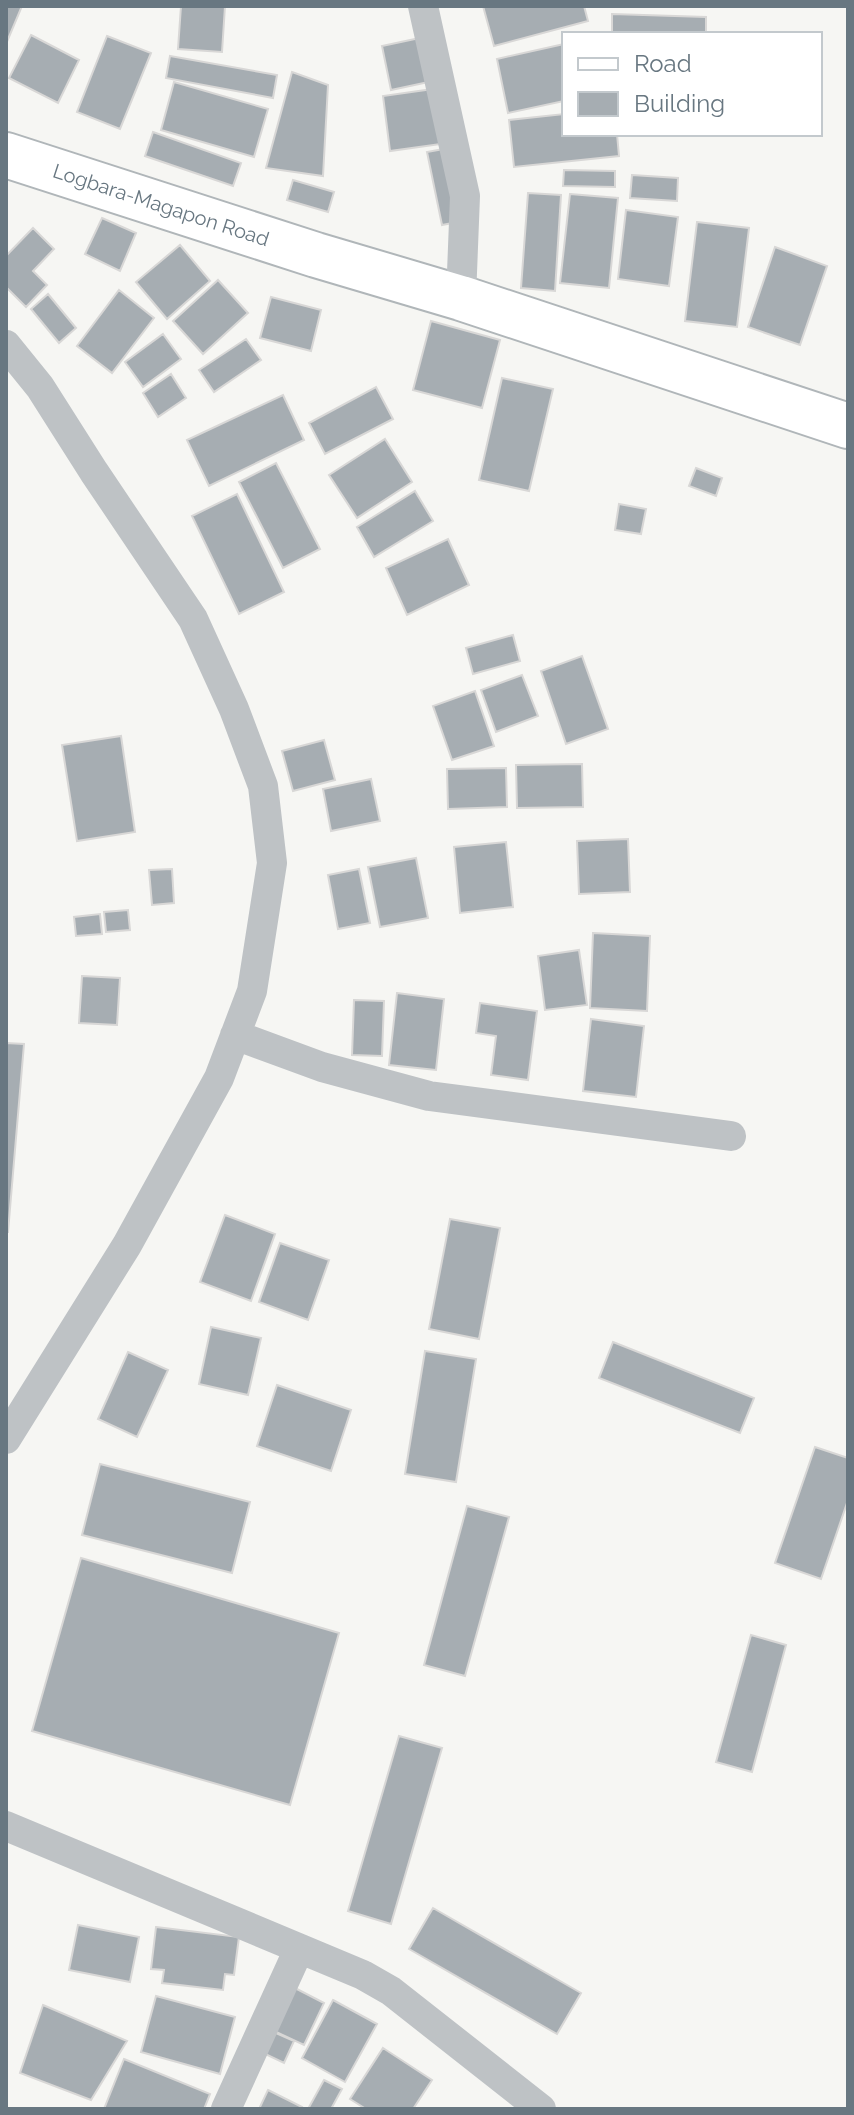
<svg xmlns="http://www.w3.org/2000/svg" width="854" height="2115" viewBox="0 0 854 2115" font-family="Raleway,sans-serif">
<style>
.building{fill:#a6adb2;stroke:#d8d7d6;stroke-width:2}
.lines{fill:none;stroke-linecap:round;stroke-linejoin:round}
.secondary-casing{stroke:#b0b6b9;stroke-width:48}
.street{stroke:#bec2c5;stroke-width:30}
.secondary{stroke:#fff;stroke-width:44}
.labels{text-anchor:middle;stroke-width:8;stroke-linejoin:round;paint-order:stroke}
.street-label{font-size:20px;fill:#687781;stroke:#fff}
</style>
<rect width="100%" height="100%" fill="#f6f6f3"/>
<path class="building" d="M6 6H22L6 44Z
M181 6H225L222 52 178 49Z
M483 6H584L588 21 494 46Z
M612 14 706 17V34H612Z
M31 35 79 60 58 103 9 78Z
M107 36 151 53 120 129 77 112Z
M429 36 438 80 391 90 382 46Z
M564 44V101L508 113 497 59Z
M170 56 277 75 273 98 166 78Z
M292 72 328 85 323 176 266 168Z
M174 82 268 109 254 157 161 130Z
M440 88 448 143 390 151 383 96Z
M564 114V134H617L619 156 514 167 509 120Z
M153 132 241 163 233 186 145 156Z
M449 148 463 221 442 225 427 152Z
M564 170 615 171V187L563 186Z
M632 175 678 178 677 201 630 198Z
M293 180 334 192 328 212 287 200Z
M528 193 561 195 555 291 521 288Z
M570 194 618 198 609 288 560 283Z
M626 210 678 217 669 286 618 279Z
M102 218 136 233 120 271 85 254Z
M697 222 749 228 737 327 685 321Z
M33 228 54 249 33 271 47 285 26 307 6 287V256Z
M180 245 210 281 167 319 136 282Z
M775 247 827 266 800 345 748 327Z
M218 280 248 313 203 354 173 321Z
M119 290 154 318 112 373 77 346Z
M48 294 76 328 59 343 31 309Z
M271 297 321 310 311 351 260 338Z
M431 321 500 340 482 408 413 390Z
M163 334 181 359 143 387 125 362Z
M246 339 261 360 214 392 199 370Z
M171 374 186 398 158 417 143 393Z
M502 378 553 389 529 491 479 480Z
M376 387 393 419 325 454 309 423Z
M283 395 304 440 209 486 187 440Z
M385 439 412 482 357 518 329 475Z
M276 463 320 549 283 568 239 482Z
M696 468 722 478 716 496 689 486Z
M415 491 433 521 374 557 357 527Z
M237 494 284 592 239 614 192 516Z
M619 504 646 509 641 534 615 530Z
M448 539 469 585 407 615 386 568Z
M513 635 520 661 473 674 466 648Z
M582 656 608 729 566 744 541 671Z
M522 675 538 716 496 732 481 690Z
M475 691 494 746 452 760 433 706Z
M121 736 135 832 77 841 62 745Z
M324 740 335 780 293 791 282 751Z
M582 764 583 807 517 808 516 765Z
M506 768 507 807 448 809 447 769Z
M371 779 380 821 331 831 323 789Z
M628 839 630 892 579 894 577 841Z
M506 842 513 907 460 913 454 847Z
M416 858 428 918 380 927 368 867Z
M172 869 174 903 152 905 149 870Z
M359 869 370 923 338 929 328 875Z
M128 910 130 930 106 932 104 912Z
M100 914 102 934 76 936 74 917Z
M593 933 650 936 647 1011 590 1008Z
M579 950 587 1005 545 1010 538 956Z
M82 976 120 978 117 1025 79 1023Z
M397 993 444 999 436 1070 389 1065Z
M354 1000 384 1001 382 1056 352 1055Z
M480 1003 537 1011 528 1080 491 1075 496 1036 476 1033Z
M591 1019 644 1026 636 1097 583 1091Z
M6 1043 24 1044 8 1232H6Z
M225 1215 275 1234 251 1301 200 1282Z
M450 1219 500 1228 479 1339 429 1329Z
M280 1243 329 1260 308 1320 259 1302Z
M211 1327 261 1338 248 1395 199 1384Z
M613 1342 754 1398 740 1433 599 1378Z
M425 1351 476 1359 456 1482 405 1474Z
M128 1352 168 1370 137 1437 98 1419Z
M277 1385 351 1410 331 1471 257 1446Z
M815 1447 848 1458V1500L821 1579 775 1563Z
M100 1464 250 1502 232 1573 82 1535Z
M467 1506 509 1517 465 1676 424 1665Z
M81 1558 339 1633 290 1805 32 1731Z
M751 1635 786 1645 752 1772 716 1762Z
M399 1736 442 1748 391 1924 348 1911Z
M433 1908 581 1993 557 2034 409 1949Z
M78 1925 139 1937 130 1982 69 1970Z
M156 1927 239 1937 234 1975 225 1974 223 1990 162 1983 164 1970 151 1969Z
M293 1987 324 2003 304 2045 272 2030Z
M156 1996 235 2017 220 2074 141 2052Z
M333 2000 377 2024 345 2082 302 2058Z
M43 2005 127 2041 91 2100 20 2073Z
M269 2030 294 2041 284 2063 259 2051Z
M383 2048 432 2080 413 2109H366L350 2099Z
M124 2059 210 2094 204 2109H104Z
M324 2080 342 2089 331 2109H308Z
M268 2090 302 2107 301 2109H259Z"/>
<g class="lines">
<g class="secondary-casing">
<path id="secondary" d="M6 155 316 255 461 298 848 426"/>
</g>
<path class="street" d="M423 6 465 196 461 298
M6 345 40 387 94 472 193 619 234 709 263 786 272 863 252 991 219 1078 127 1245 6 1439
M235 1035 322 1067 429 1096 731 1136
M6 1826 363 1975 391 1991 541 2109
M226 2109 299 1949"/>
<use href="#secondary" class="secondary"/>
</g>
<g class="labels">
<g class="street-label">
<text transform="translate(161 205) rotate(18)" y="7">Logbara-Magapon Road</text>
</g>
</g>
<rect width="854" height="2115" fill="none" stroke="#687781" stroke-width="16"/>
<rect x="562" y="32" width="260" height="104" fill="#ffffff" stroke="#c3c9cd" stroke-width="2"/>
<rect x="578" y="58" width="40" height="12" fill="#ffffff" stroke="#c3c9cd" stroke-width="2"/>
<text x="634" y="72" font-size="24" fill="#687781">Road</text>
<rect x="578" y="92" width="40" height="24" fill="#a6adb2" stroke="#c3c9cd" stroke-width="2"/>
<text x="634" y="112" font-size="24" fill="#687781">Building</text>
</svg>
